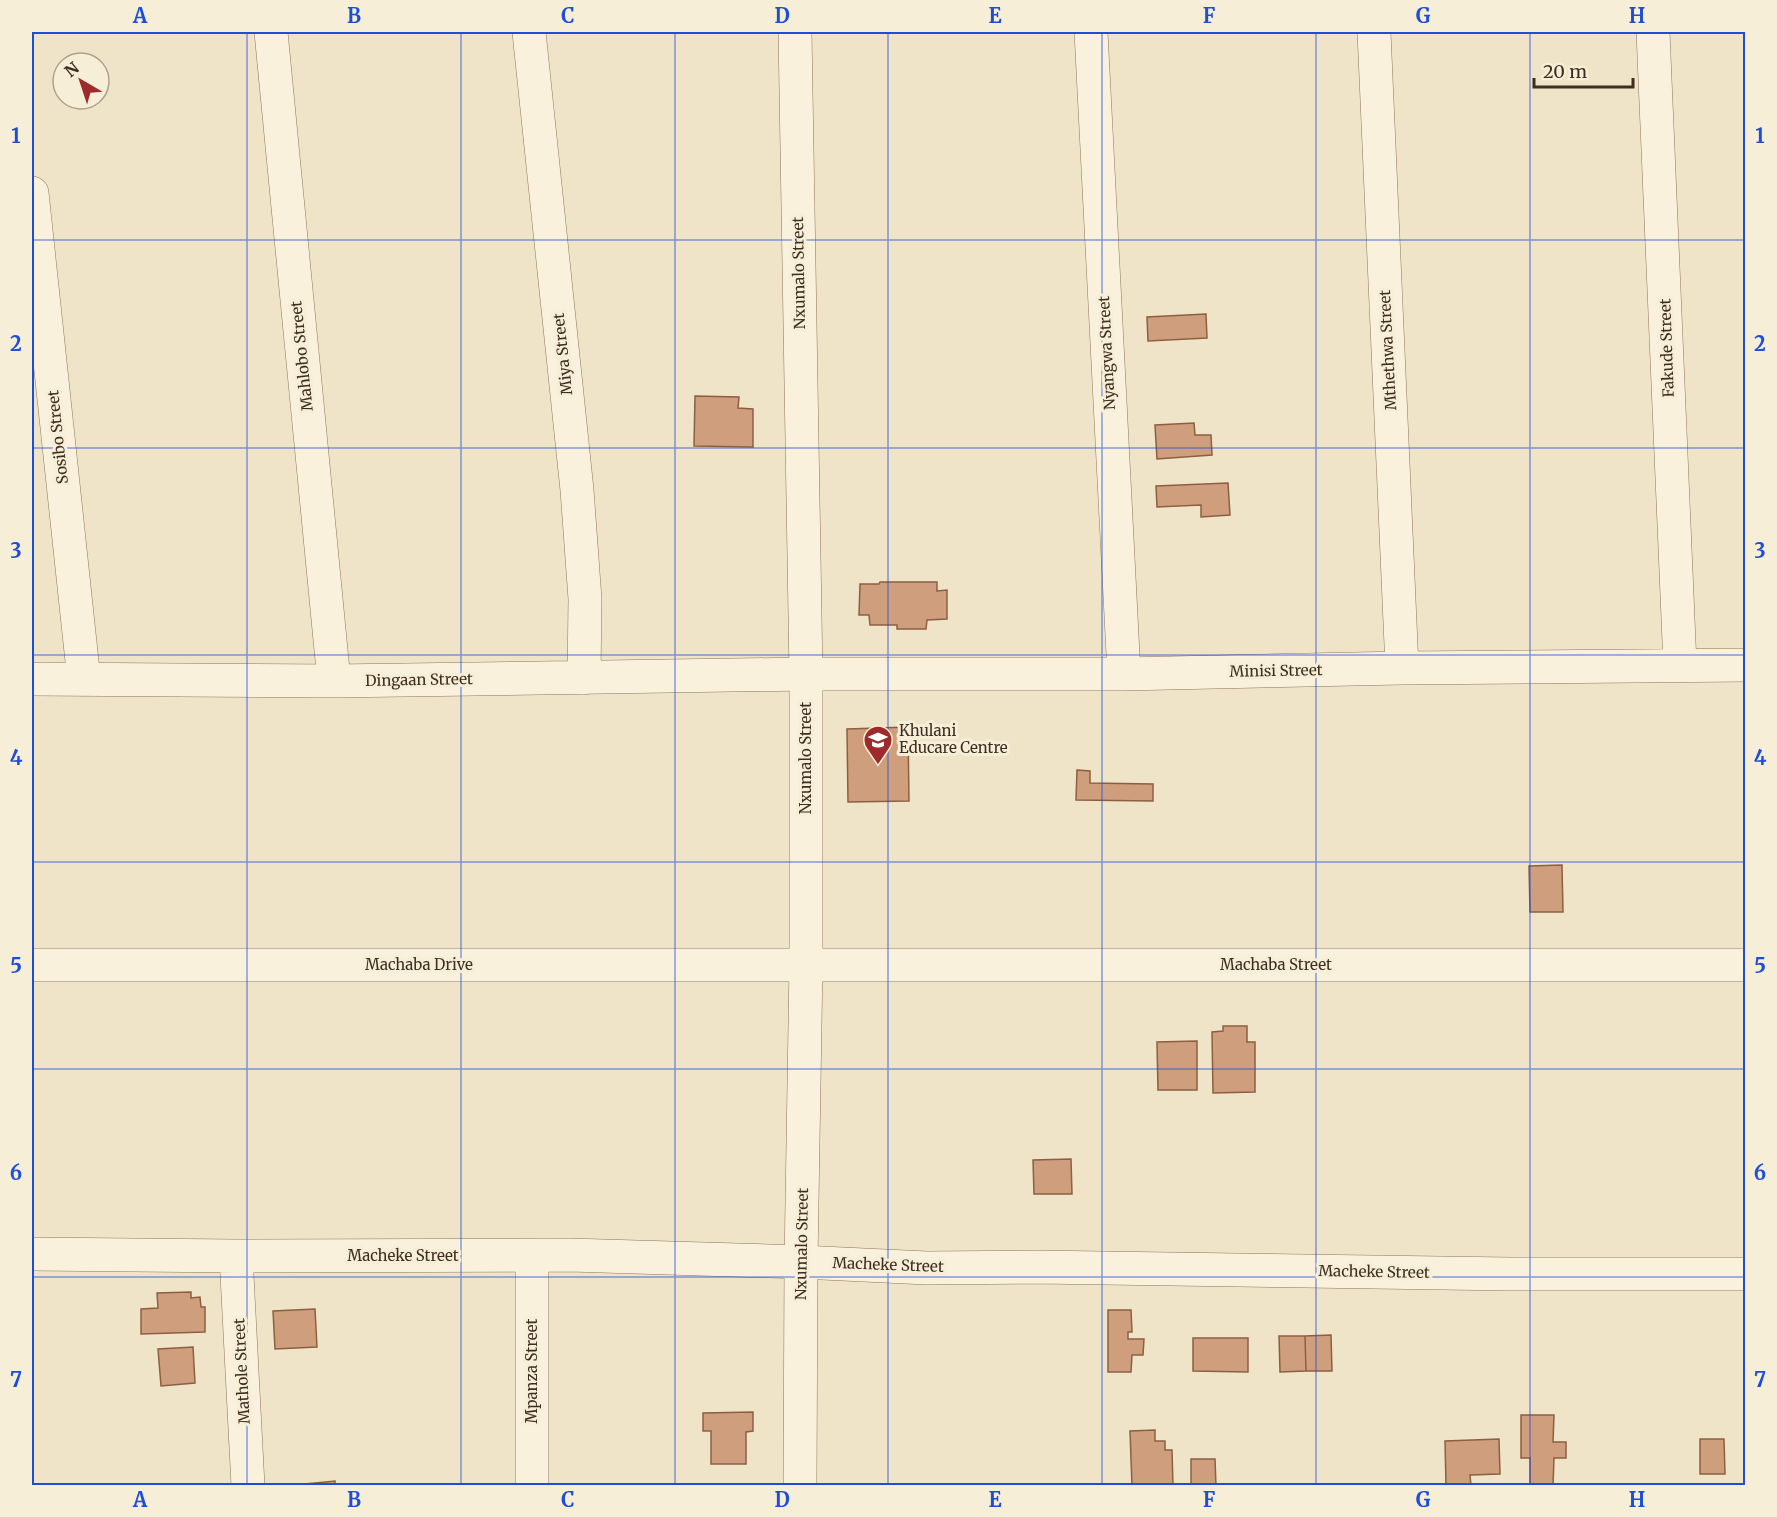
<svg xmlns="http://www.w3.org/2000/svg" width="1777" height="1517" viewBox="0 0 1777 1517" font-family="Merriweather,serif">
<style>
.building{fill:#cf9f7d;stroke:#8d5f41;stroke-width:1.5}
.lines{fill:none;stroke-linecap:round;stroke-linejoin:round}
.minor-casing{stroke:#8d765c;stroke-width:34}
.tertiary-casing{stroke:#8d765c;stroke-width:34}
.minor{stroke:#faf1dc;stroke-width:33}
.tertiary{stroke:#faf1dc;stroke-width:33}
.grid{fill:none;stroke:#1d4ed8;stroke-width:1.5;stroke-opacity:0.55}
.labels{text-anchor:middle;stroke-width:6;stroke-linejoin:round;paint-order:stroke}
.street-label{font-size:15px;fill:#3d2e20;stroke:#f7eed8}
.poi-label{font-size:15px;fill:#3d2e20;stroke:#f7eed8;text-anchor:start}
.neatline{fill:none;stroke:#1d4ed8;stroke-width:2}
.grid-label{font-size:20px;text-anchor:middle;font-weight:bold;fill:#1d4ed8}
</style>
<rect width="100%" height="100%" fill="#f0e4c8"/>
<path class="building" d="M1206 314 1207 338 1148 341 1147 317Z
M695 396 739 397 738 408 753 409V447L694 446Z
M1194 423 1195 435H1211L1212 455 1157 459 1155 425Z
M1228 483 1230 515 1201 517V505L1157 507 1156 486Z
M880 582H937V591L947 590V619L927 620 926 629H897V625H870L869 615H859L860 584H879Z
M908 727 909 801 848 802 847 729Z
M1077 770 1090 771V783L1153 784V801L1076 800Z
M1562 865 1563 912H1530L1529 866Z
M1223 1026H1247V1042H1255V1092L1213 1093 1212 1032 1223 1031Z
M1197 1041V1090H1158L1157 1042Z
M1071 1159 1072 1194H1034L1033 1160Z
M191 1292V1298L200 1297 201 1307H205V1332L141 1334V1309L158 1308 157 1293Z
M315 1309 317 1347 275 1349 273 1311Z
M1108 1310H1131L1132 1332H1128V1339H1144L1143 1355H1132L1131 1372H1108Z
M1331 1335 1332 1371H1306L1305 1336Z
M1279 1336H1305L1306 1371 1280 1372Z
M1193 1338H1248V1372L1193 1371Z
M193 1347 195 1383 161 1386 158 1349Z
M753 1412V1431L746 1432V1464H711V1431H703V1413Z
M1521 1415H1554L1553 1442H1566V1458H1554L1553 1486H1530V1458H1521Z
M1155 1430V1441H1165V1450H1172L1173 1486H1132L1130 1431Z
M1499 1439 1500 1474 1470 1475 1471 1486H1446L1445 1441Z
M1700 1439H1724L1725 1474H1700Z
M1191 1459H1215L1216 1486H1191Z
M335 1481V1486H283Z"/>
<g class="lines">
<g class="minor-casing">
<path id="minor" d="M271 32 334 681
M529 32 577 490 585 599 584 678
M1091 32 1124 674
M1374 32 1402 668
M1653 32 1680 665
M32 193 84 680
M32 679 334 681 806 674H1124L1402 668 1746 665
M32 965H806
M32 1254 236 1256 570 1255 801 1262 927 1268 1037 1267 1510 1274H1746
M236 1256 248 1486
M532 1256V1486"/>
</g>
<g class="tertiary-casing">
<path id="tertiary" d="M795 32 806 674V965L801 1262 800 1486
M806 965H1746"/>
</g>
<use href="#minor" class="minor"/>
<use href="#tertiary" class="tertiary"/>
</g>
<path class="grid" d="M247 32V1486M461 32V1486M675 32V1486M888 32V1486M1102 32V1486M1316 32V1486M1530 32V1486M32 240H1746M32 448H1746M32 655H1746M32 862H1746M32 1069H1746M32 1277H1746"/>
<defs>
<g id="school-pin" transform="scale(1.5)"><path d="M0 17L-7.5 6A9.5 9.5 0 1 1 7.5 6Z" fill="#9e2a2b" stroke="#f7eed8"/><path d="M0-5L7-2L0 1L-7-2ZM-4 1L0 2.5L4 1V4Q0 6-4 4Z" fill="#fff"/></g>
</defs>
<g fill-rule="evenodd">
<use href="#school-pin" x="878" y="740"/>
</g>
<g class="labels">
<g class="street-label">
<text transform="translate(799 273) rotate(-91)" y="5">Nxumalo Street</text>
<text transform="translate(1667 348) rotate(-92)" y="5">Fakude Street</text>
<text transform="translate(1388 350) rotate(-93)" y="5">Mthethwa Street</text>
<text transform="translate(1107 353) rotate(-93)" y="5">Nyangwa Street</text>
<text transform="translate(563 354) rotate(-96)" y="5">Miya Street</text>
<text transform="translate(302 356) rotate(-96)" y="5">Mahlobo Street</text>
<text transform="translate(58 437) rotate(-96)" y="5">Sosibo Street</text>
<text transform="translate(1276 671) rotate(-1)" y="5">Minisi Street</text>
<text transform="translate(419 680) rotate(-1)" y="5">Dingaan Street</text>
<text transform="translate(806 758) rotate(-90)" y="5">Nxumalo Street</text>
<text x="419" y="970">Machaba Drive</text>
<text x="1276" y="970">Machaba Street</text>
<text transform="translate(802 1244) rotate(-89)" y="5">Nxumalo Street</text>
<text x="403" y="1261">Macheke Street</text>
<text transform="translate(888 1265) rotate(2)" y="5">Macheke Street</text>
<text transform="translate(1374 1272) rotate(1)" y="5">Macheke Street</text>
<text transform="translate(242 1371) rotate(-93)" y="5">Mathole Street</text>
<text transform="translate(532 1371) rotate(-90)" y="5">Mpanza Street</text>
</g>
<g class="poi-label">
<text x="899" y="736">Khulani<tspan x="899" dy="17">Educare Centre</tspan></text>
</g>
</g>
<rect width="1777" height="1517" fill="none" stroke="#f7eed8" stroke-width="66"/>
<g transform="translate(81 81) rotate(321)"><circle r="28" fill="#f7eed8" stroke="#ada18e" stroke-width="1.5"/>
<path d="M0-4.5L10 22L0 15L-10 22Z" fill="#9e2a2b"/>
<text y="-9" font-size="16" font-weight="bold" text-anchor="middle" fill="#3d2e20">N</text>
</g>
<path d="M1534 78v9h99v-9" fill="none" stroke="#3d2e20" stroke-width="3"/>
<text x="1543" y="78" font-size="18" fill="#3d2e20" stroke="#f7eed8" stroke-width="4.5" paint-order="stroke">20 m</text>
<rect x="33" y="33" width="1711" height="1451" class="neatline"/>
<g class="grid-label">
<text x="140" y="23">A</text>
<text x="354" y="23">B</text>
<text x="568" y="23">C</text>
<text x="782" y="23">D</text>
<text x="995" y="23">E</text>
<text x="1209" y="23">F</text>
<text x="1423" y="23">G</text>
<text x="1637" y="23">H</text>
<text x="16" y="143">1</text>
<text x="1760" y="143">1</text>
<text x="16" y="351">2</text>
<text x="1760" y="351">2</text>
<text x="16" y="558">3</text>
<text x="1760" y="558">3</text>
<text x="16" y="765">4</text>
<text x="1760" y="765">4</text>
<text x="16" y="973">5</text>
<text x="1760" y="973">5</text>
<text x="16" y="1180">6</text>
<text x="1760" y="1180">6</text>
<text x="16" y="1387">7</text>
<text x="1760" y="1387">7</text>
<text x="140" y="1507">A</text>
<text x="354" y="1507">B</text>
<text x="568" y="1507">C</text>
<text x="782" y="1507">D</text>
<text x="995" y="1507">E</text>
<text x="1209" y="1507">F</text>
<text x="1423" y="1507">G</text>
<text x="1637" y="1507">H</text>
</g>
</svg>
